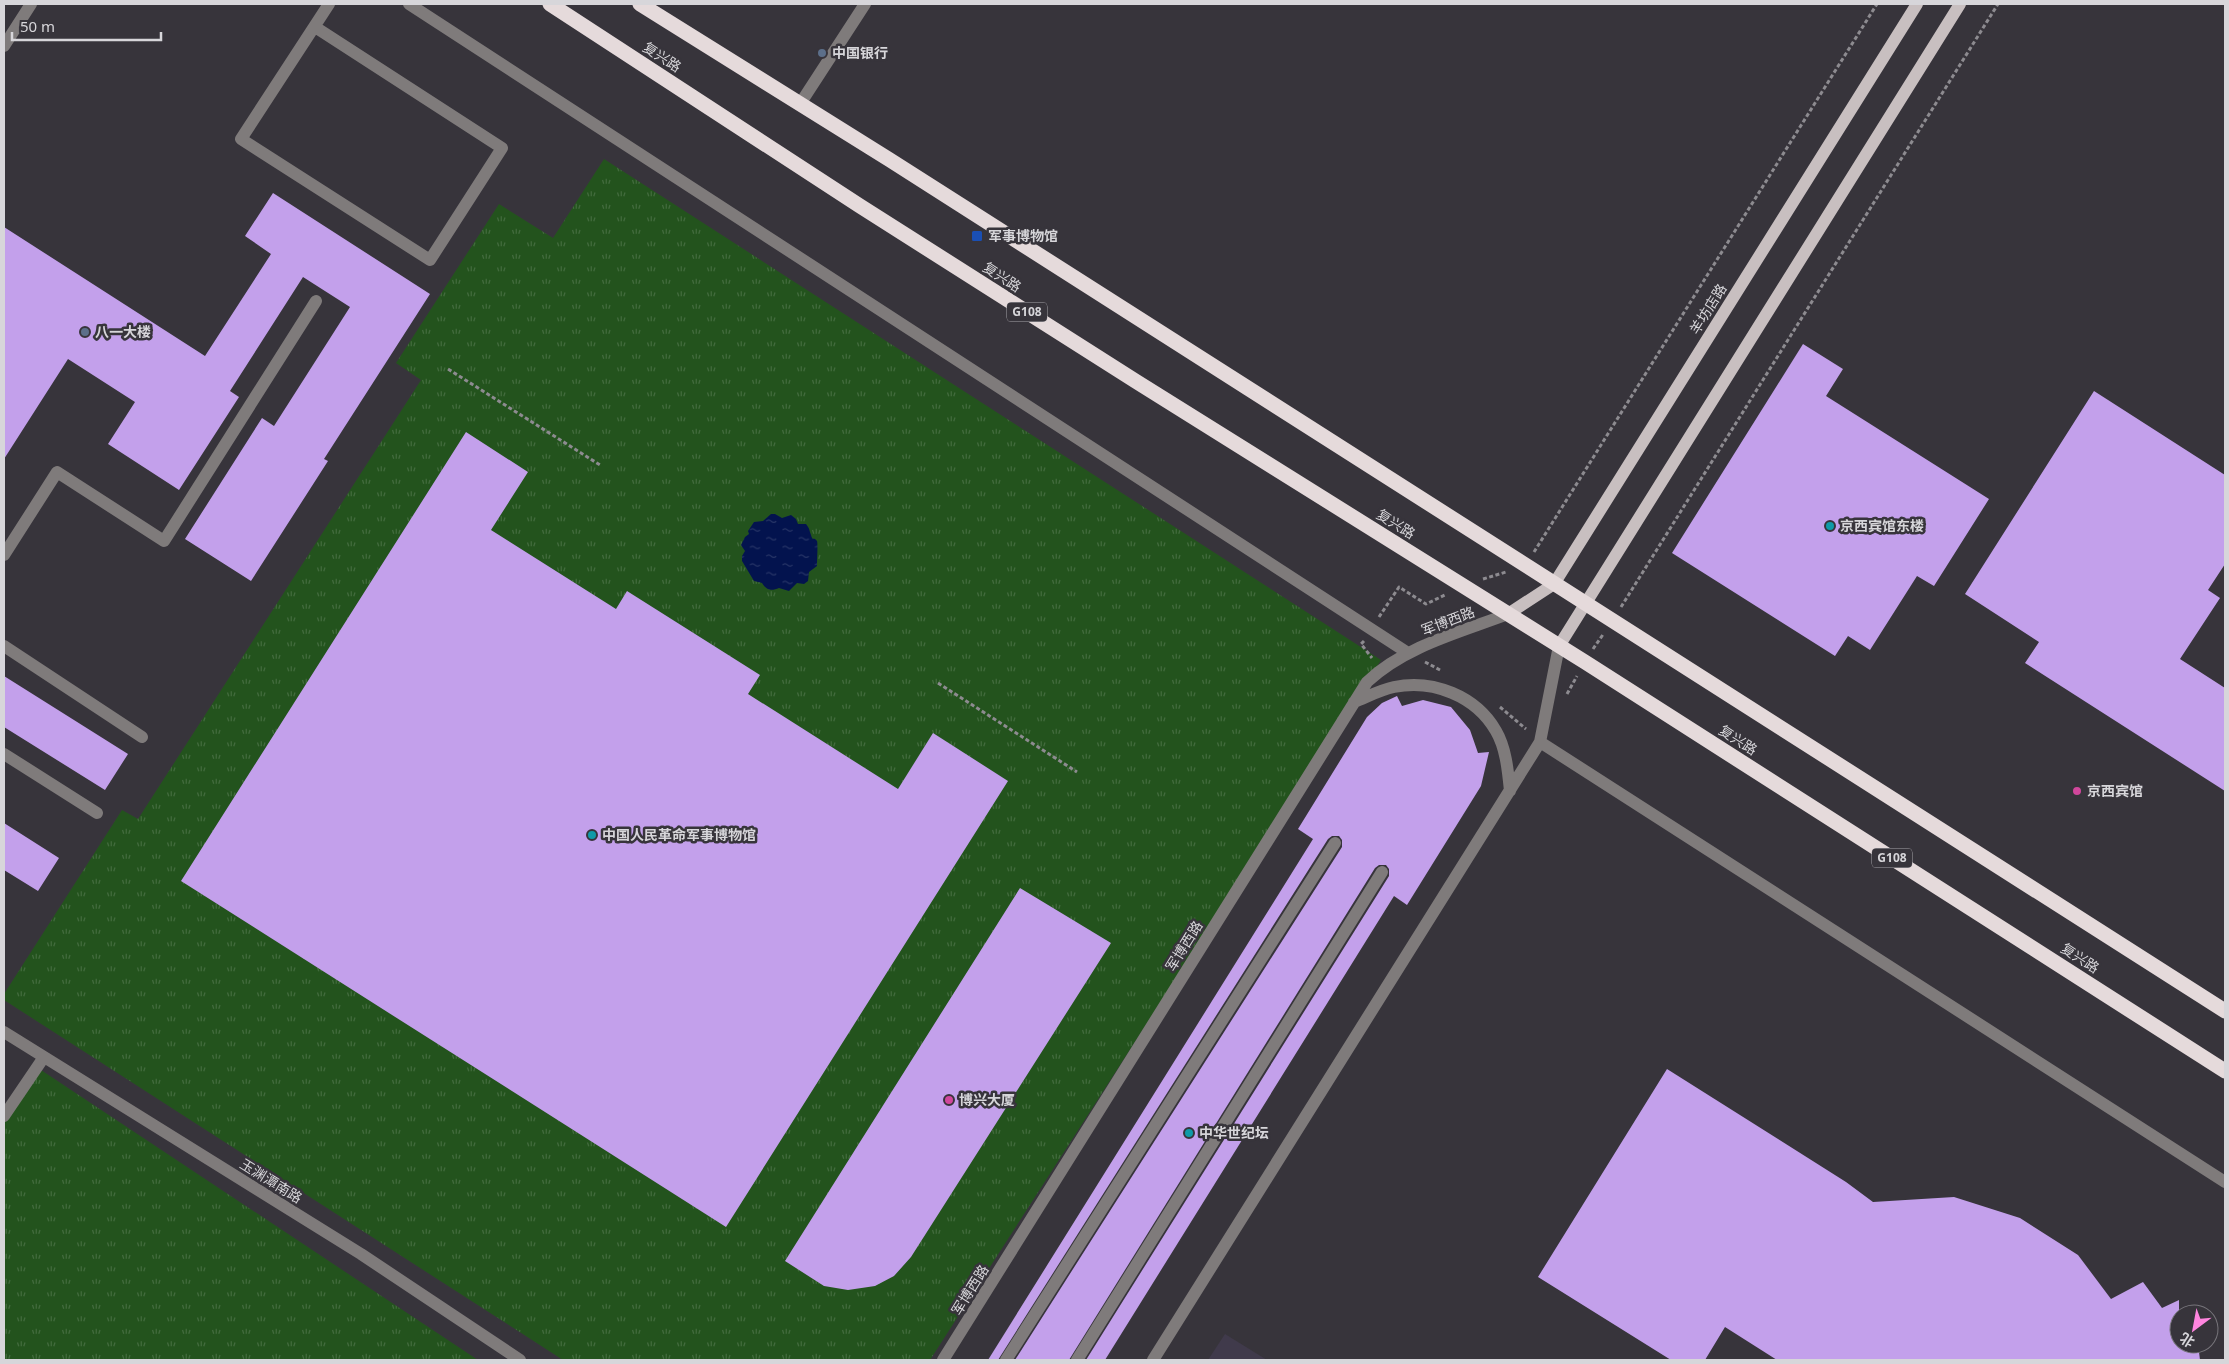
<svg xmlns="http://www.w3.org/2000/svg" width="2229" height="1364" viewBox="0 0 2229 1364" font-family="'Noto Sans','Noto Sans SC',sans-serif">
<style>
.commercial{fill:#403a4b}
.park{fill:url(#park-tufts)}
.water{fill:url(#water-ripples)}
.building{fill:#c3a0eb}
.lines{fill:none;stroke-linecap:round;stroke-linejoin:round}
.path{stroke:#8d8b90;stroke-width:3;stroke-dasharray:4 2.5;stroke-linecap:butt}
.minor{stroke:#7f7b7b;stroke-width:12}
.major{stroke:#c8bfc0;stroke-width:12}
.highway{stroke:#e5dadb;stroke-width:15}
.service-dot{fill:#5c6f8a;stroke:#37343b;stroke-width:2}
.transit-dot{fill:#1a4fb4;stroke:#37343b;stroke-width:2}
.culture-dot{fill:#0f9aa8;stroke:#37343b;stroke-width:2}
.hotel-dot{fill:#d1479c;stroke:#37343b;stroke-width:2}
.labels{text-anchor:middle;stroke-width:5;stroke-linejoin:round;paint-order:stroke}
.shield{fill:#37343b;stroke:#a7a5aa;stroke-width:1}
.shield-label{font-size:12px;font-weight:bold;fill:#d7d6da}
.poi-label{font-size:14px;font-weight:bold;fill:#d7d6da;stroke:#37343b;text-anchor:start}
.street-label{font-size:14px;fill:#d7d6da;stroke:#37343b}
</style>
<defs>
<pattern id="park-tufts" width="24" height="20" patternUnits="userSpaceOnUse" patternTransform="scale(1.25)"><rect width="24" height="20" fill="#23531d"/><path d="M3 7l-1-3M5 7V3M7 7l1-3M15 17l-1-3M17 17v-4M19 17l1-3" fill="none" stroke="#426b3d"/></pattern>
<pattern id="water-ripples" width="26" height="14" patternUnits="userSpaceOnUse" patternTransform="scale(1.25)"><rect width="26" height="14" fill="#03134e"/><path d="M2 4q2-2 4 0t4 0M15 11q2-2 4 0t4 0" fill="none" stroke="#273567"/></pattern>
</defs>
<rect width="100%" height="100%" fill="#37343b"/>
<path class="commercial" d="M1225 1334 1267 1360H1208Z"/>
<path class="park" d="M604 159 1381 660 930 1360H563L4 1000V994L122 810 138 819 421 380 396 363 499 204 553 238Z
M38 1068 478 1360H4V1123Z"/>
<path class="water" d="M771 514H775L782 518 791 515 796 519 798 524H806C810 529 809 530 811 535 813 542 813 536 817 541 818 543 817 562 817 566L809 572 808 581 804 584 797 583 789 591 779 588C772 591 767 591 762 583L754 581 742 561V556L745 551 741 545 745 537 749 534 748 531 754 522 763 521Z"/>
<path class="building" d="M273 193 430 294 324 459 328 461 251 581 185 539 262 418 274 426 350 307 303 277 230 391 239 397 179 490 108 444 135 402 68 359 4 459V227L205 356 271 254 245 236Z
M1803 344 1843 369 1826 396 1989 499 1934 586 1917 576 1870 650 1848 636 1835 656 1672 553Z
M2094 391 2225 475V564L2208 590 2220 598 2180 659 2225 688V791L2025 663 2039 642 1965 594Z
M466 432 528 472 491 530 616 609 627 591 760 675 748 694 898 789 933 733 1008 781 726 1227 181 881Z
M4 676 128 754 105 790 4 727Z
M1397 696 1402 706 1423 700 1451 707 1470 730 1478 753 1489 752 1481 786 1407 905 1394 896 1105 1360H1086L1389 876V869L1386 865H1379L1375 868 1069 1360H1015L1342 847V840L1339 836H1332L1328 839 998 1360H988L1313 839 1298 829 1367 717 1382 703Z
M4 823 59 858 38 891 4 870Z
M1020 888 1111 943 911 1257 894 1276 875 1286 848 1290 824 1286 785 1261Z
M1667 1069 1846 1182 1873 1202 1954 1197 2020 1218 2078 1255 2111 1299 2143 1282 2162 1308 2179 1300V1344H2198L2200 1360H1777L1725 1327 1705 1360H1671L1538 1277Z"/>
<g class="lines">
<path class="path" d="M448 369 600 465
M1534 552 1877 4
M1483 579 1506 572
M1621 607 1998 4
M1379 617 1399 587 1426 604 1445 595
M1364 641 1361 644 1372 658
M1593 649 1604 633
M1425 662 1442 671
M938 683 1077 772
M1567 694 1577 676
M1500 707 1526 729"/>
<path class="minor" d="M409 4 1408 653
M315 27 502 148 430 260 241 139 329 4
M4 46 31 4
M800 104 865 4
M4 555 57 472 164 541 316 301
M4 646 142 737
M1354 702C1367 697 1380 690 1394 687 1433 679 1476 696 1496 731 1506 748 1508 771 1510 791
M1540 742 2225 1182
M4 754 97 813
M4 1032 361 1254 520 1360
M4 1116 44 1057
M943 1360 1367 682C1405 646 1461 632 1508 614
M1006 1360 1335 843
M1077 1360 1382 872
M1153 1360 1540 742 1559 646"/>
<path class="major" d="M1508 614 1554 584 1917 4
M1559 646 1960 4"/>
<path class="highway" d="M550 4 860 206 1137 382 1585 662 2225 1071
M640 4 890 160 2225 1011"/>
</g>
<g class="service-dot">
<circle cx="822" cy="53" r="5"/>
<circle cx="85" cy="332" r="5"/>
</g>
<rect class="transit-dot" x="971" y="230" width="12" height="12" rx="2.5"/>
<g class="culture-dot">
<circle cx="1830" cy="526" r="5"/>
<circle cx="592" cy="835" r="5"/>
<circle cx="1189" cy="1133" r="5"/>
</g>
<g class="hotel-dot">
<circle cx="2077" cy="791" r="5"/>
<circle cx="949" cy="1100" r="5"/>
</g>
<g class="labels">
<g class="shield">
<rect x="1007" y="302.5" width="40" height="19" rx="4"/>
<rect x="1872" y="848.5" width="40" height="19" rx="4"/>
</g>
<g class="shield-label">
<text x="1027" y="316">G108</text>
<text x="1892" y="862">G108</text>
</g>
<g class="poi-label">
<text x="832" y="58">中国银行</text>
<text x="988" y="241">军事博物馆</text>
<text x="95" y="337">八一大楼</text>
<text x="1840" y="531">京西宾馆东楼</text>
<text x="2087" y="796">京西宾馆</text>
<text x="602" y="840">中国人民革命军事博物馆</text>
<text x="959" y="1105">博兴大厦</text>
<text x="1199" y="1138">中华世纪坛</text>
</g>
<g class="street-label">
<text transform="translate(662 57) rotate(33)" y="5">复兴路</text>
<text transform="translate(1002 277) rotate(33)" y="5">复兴路</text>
<text transform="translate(1708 309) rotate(-58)" y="5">羊坊店路</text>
<text transform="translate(1396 524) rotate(32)" y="5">复兴路</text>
<text transform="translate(1448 621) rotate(-21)" y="5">军博西路</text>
<text transform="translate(1738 740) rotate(33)" y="5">复兴路</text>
<text transform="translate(1184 946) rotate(-58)" y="5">军博西路</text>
<text transform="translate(2080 958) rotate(33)" y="5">复兴路</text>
<text transform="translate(271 1181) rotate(32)" y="5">玉渊潭南路</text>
<text transform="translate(970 1290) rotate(-58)" y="5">军博西路</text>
</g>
</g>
<rect width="2229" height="1364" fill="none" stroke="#d7d6da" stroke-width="10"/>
<g transform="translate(2194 1329) rotate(212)"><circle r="24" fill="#37343b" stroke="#77757b"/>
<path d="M0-4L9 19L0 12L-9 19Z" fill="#ff85df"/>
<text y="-8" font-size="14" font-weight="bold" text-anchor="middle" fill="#d7d6da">北</text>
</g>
<path d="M12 32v8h149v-8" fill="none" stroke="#d7d6da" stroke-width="2.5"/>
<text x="20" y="32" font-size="15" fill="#d7d6da" stroke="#37343b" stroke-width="4" paint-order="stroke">50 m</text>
</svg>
